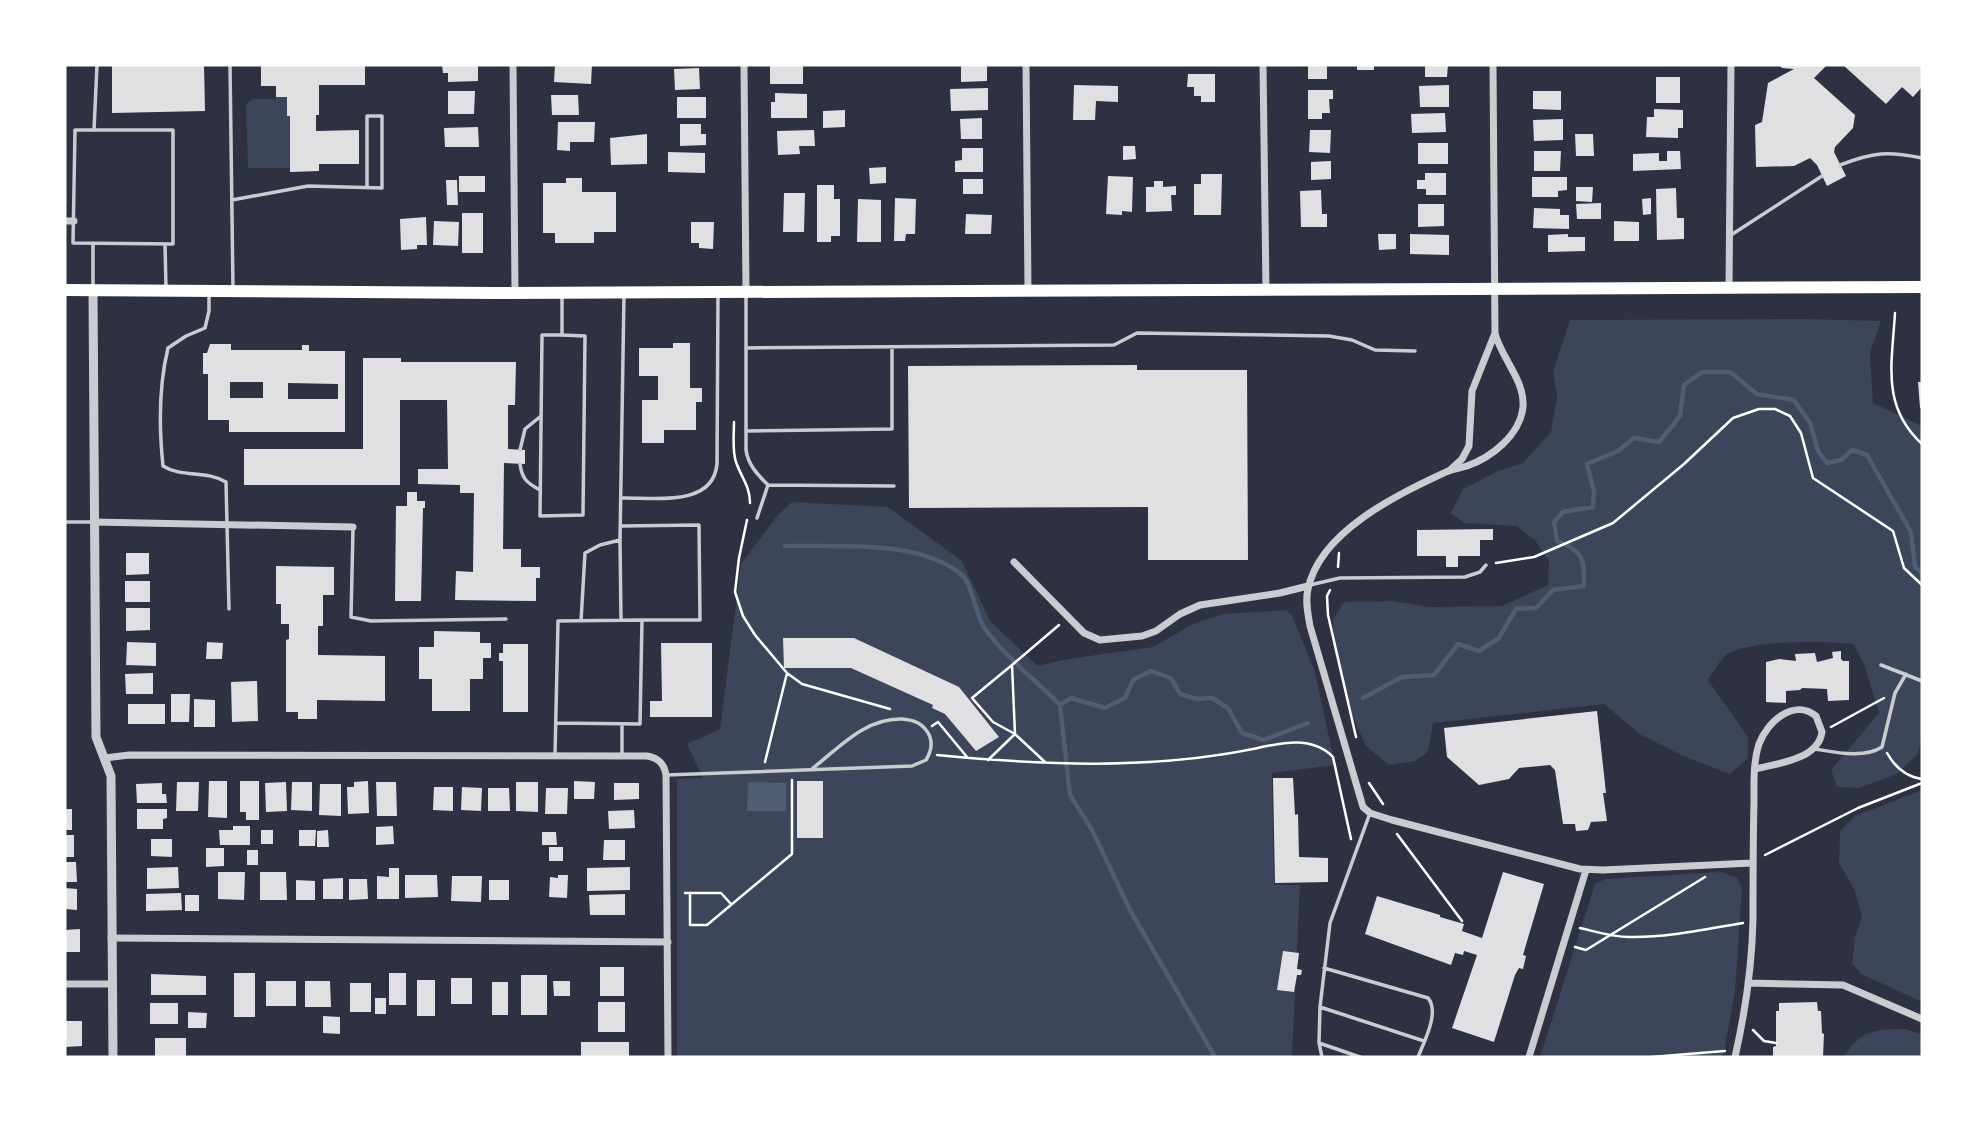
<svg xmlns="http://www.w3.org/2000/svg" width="1987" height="1122" viewBox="0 0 1987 1122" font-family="'Golos Text',sans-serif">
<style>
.green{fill:#3c4559}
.water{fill:#4f5d75}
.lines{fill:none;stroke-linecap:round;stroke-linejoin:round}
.stream{stroke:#4f5d75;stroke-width:4.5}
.building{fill:#e0e0e3;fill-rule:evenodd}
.path{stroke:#fff;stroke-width:2.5}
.service{stroke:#caccd0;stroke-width:3.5}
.minor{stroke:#caccd0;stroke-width:7}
.tertiary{stroke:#caccd0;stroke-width:9}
.primary{stroke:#fff;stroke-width:12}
</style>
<rect width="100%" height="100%" fill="#2d3142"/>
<path class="green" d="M276 97H287V115L290 116V168H248L246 104 253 99H276Z
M1806 319 1881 321 1870 352 1873 403 1922 426V735L1918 754 1897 774 1859 788 1837 787 1831 770 1879 713 1864 664 1853 644C1827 641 1743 639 1724 657 1718 663 1713 673 1708 680L1748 737V758L1730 774 1683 756 1641 735 1604 704 1433 723 1428 752 1415 761 1389 765 1366 746 1352 715 1342 683 1333 646V619L1344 602 1392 601 1429 607 1502 606 1548 585 1549 562 1535 540 1516 526 1464 523 1451 513 1463 489 1498 471 1523 463 1551 432 1557 397 1553 371 1570 320Z
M792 502 888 507 962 561 990 621 1038 666 1068 659 1153 647 1193 624 1222 614 1286 610 1292 615 1315 672 1335 765 1272 773 1274 885H1300L1292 1057H677V779L703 778 687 744 720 729 741 564 777 516Z
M1922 790V1002L1861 974 1852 963 1855 937 1862 917 1854 889 1839 863 1840 831 1855 816Z
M1721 872 1737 878 1742 888 1735 992 1723 1057H1540L1595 884 1605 879Z
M1905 1029 1922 1034V1057H1843C1864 1029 1871 1030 1905 1029Z"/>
<path class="water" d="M748 782 786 783V811H747Z"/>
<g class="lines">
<path class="stream" d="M785 546C838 547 919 539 962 575 973 585 975 615 985 629 1006 657 1035 680 1060 705L1071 698 1105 708 1125 698 1133 680 1151 671 1171 678 1180 694 1196 699 1212 698 1228 708 1242 733 1264 740 1308 723
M1363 698 1402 677 1434 675 1458 644 1479 651 1499 638 1516 609 1536 608 1553 590 1584 586C1584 559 1584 551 1557 541L1554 522 1563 512 1593 507 1594 492 1587 464 1618 451 1634 438 1659 442 1680 416 1684 385 1702 372H1730L1757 394 1794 400 1810 423 1818 451 1827 463 1841 460 1852 450 1867 455 1911 532 1915 567 1922 573
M1060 705 1070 795 1092 830 1130 910 1215 1057"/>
</g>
<path class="building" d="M112 65H204L205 111 112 113Z
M261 65H365V85H319V115H316V131L359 130V164H319V171L290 172V116H287V97H276V86H261Z
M442 65H478V81L448 82V73H443Z
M555 65H592L591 84 554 82Z
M770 65H803V84H770Z
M961 65H987V81L961 82Z
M1308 65H1327V79H1308Z
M1357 65H1374V70H1357Z
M1425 65H1448L1447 77H1425Z
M1779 65H1827L1814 78 1855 115 1853 128 1835 147 1834 152 1846 176 1827 186 1817 165 1810 158 1794 166 1756 167 1755 125 1762 122 1768 83 1794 69 1782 68Z
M1843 65H1920L1922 67V87L1913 97 1902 87 1886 104Z
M699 68 700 89 675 90 674 69Z
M1188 74H1215V102H1201V96H1194V87H1187Z
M1656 77H1680V103H1656Z
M1074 85 1118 86V102L1096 101 1095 120H1073Z
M1449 85V107H1420L1419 86Z
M988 88V110L951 111 950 89Z
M1308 90H1333V99H1329L1330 113H1322V119H1308Z
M448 91H475L474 114H448Z
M1533 91H1561V110L1533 109Z
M775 93 807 94V118H771V102H775Z
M551 95H578L579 115H552Z
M677 97H706V118H677Z
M1654 109 1683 110V128H1678V138L1646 137 1647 117H1654Z
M845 110V127L823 128V111Z
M1445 113 1446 132 1412 133 1411 114Z
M982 118V139H961L960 119Z
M1563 119V140L1534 141 1533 120Z
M558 122H595L594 142H570V151L557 150Z
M680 124H701V134H706V145L680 146Z
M478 127 479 147H445L444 128Z
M814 130 815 146H799L800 154 778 155 777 131Z
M1310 130H1331L1330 153 1309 152Z
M647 134V164L611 165 610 138Z
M1575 134H1593L1594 156H1576Z
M1418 143H1448V164H1418Z
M1123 146H1135L1136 159 1123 160Z
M962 148H983V172H955V161L962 160Z
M1534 151H1561L1560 171H1534Z
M1667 151H1680L1681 169 1633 171V154L1659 153V161H1667Z
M668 152 705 153V173L668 172Z
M1331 161V179L1311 180V162Z
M886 167V183L870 184 869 168Z
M1425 173H1446V195H1426V189H1417V180H1425Z
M1201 174H1222L1221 215H1194V184H1201Z
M459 176H485V192H459Z
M1108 176 1133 177 1132 212 1122 211V215L1106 214Z
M1532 177H1567V190L1558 191V197H1532Z
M566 178H582V192H616V232H594V243H555V233H543V183H566Z
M963 179H983V194H963Z
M446 180H457L458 205H447Z
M1154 181H1163V187L1176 186V195H1171L1172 211 1146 212V187H1154Z
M817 185H834V199H840V236H831V242H817Z
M1576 187H1593L1592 202 1576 201Z
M1676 188 1677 218H1684V239L1657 240 1656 189Z
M1321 190 1322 214H1327V227H1301L1300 191Z
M784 193H805L804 232H783Z
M895 198 916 199 915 234H906L905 241H894Z
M1651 198V214L1643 215 1642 199Z
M858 199 881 200V242H857Z
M1601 203V219H1577L1576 204Z
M1418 204H1444V226L1418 227Z
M1534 208 1560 209V215H1569V229L1533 228Z
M462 213H483V253H462Z
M966 214 992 215 991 234H965Z
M426 217 427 245H417V249L401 250 400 219Z
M434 221 459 222 458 246 433 245Z
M1614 221 1639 222V241H1614Z
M691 222H714L713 249 699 248V243H691Z
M1378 234H1396V249L1379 250Z
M1410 234 1449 235V255L1410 254Z
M1568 234V237H1585V251L1548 252V235Z
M673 343H690V388H702V402H696V430H664V443H642V400H658V376H639V348H673Z
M210 344H231V350H302V345H309V351H345V432H229V420H208V374H203V353H207ZM230 382H263V398H230ZM288 383 338 384V399H288Z
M363 358H401V362H516L515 405H508V449L525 450V464L504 463 503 549H521V567H540V578H536V601L455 600 456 571 473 572 474 493H460V485L418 484V469H448L447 400H400V485H244V449H363Z
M1137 365V370H1247L1248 560H1148V507L909 508 908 366Z
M1918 382H1922V408H1920Z
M407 492H417V501H425V508H423L421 601H395L396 506H407Z
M1493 529V540H1480V556H1458V567H1446V556H1417V530Z
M126 553H149V574L126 575Z
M276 566 334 567V595H323V626H318V655L385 656V701L317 700V719H298V712H286V640L289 639V624H281V604H276Z
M125 581H150V602H125Z
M126 608H150V630L126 631Z
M434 631 480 632V643H491V658H483V679H470V711H432V679H419V647H434Z
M783 638H854L959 687 999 737 976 751 945 714 932 708 933 705 851 668H784Z
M127 642 156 643V666L126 665Z
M207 642 223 643 222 659H206Z
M661 643H712V717H650V701H662Z
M503 644H528V712H503V661H499V653H503Z
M1841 651V659L1843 661H1849V700L1828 701 1827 689 1802 688 1800 690 1786 691V703L1766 702V662L1779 659 1796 661 1795 654 1815 653 1817 662 1833 658 1832 652Z
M153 673V694H126L125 674Z
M257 681 258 721 232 722 231 682Z
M171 694H190L189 722H171Z
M194 699 215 700V727H194Z
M128 704H165V724H128Z
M1597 711 1606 793H1603L1607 821 1591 822 1588 830 1576 831 1575 824H1563L1555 770 1550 765 1519 768 1509 779 1479 785 1447 757 1444 728Z
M1273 778H1293L1295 815 1298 814 1299 857 1328 858V882L1275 883Z
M209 781H227V818L208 817Z
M240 781H259V820H246V812H240Z
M368 781 369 813 348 814 347 787H354V782Z
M574 781 595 782 594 799H574Z
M797 781H823V838H797Z
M177 782H199L198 811H176Z
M286 782 287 811 266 812 265 783Z
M292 782H312V811L291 810Z
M376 782H396L397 816H377Z
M516 782H538V812L516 811Z
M162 783V794H166L167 803H137L136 784Z
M614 783H639V799L614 800Z
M320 784H341V816L319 815Z
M434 787H453V811L433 810Z
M462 787 482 788 481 811 461 810Z
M488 788H509L510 811H488Z
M546 788H568L567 814H545Z
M65 809H72V830H65Z
M137 809H167V818L163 819V829H137Z
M634 810 635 828 609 829 608 811Z
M233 826H250V845H220L219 830H233Z
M393 826 394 844 376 845V827Z
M261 830H273V844H261Z
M299 830H316L315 846H299Z
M328 830 329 847H317V831Z
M542 832H556L557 845H542Z
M65 835H74V857H65Z
M151 839H172V857L151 856Z
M604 840H625V860H603Z
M549 847H563V861H549Z
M206 848H224V866L206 867Z
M247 850H258V865H247Z
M65 862H76L77 882H65Z
M178 867 179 888 147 889V868Z
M630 867V890L587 891V868Z
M389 868H399V899H377V876L389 877Z
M218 872H245L244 900 218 899Z
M260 872H286L287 900H260Z
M1503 872 1544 884 1523 955 1526 956 1523 969 1519 968 1515 975 1494 1042 1452 1028 1477 955 1464 951 1463 955 1455 953 1451 965 1365 934 1377 896 1440 915V917L1464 924 1462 931 1482 938Z
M405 875H437L438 897 405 898Z
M558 875H568L567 898 549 897 550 877 558 878Z
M452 876H482L481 902 451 901Z
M343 878V899H323V879Z
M349 879H367L368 899 349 900Z
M296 880 315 881V900H296Z
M489 880H509V900H489Z
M65 888 77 889V910L65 909Z
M181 893 182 910 146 911V894Z
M625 894V915H590L589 895Z
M185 895H199V911H185Z
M80 929V952H65V930Z
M1283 951 1299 953 1297 969 1302 970 1301 975H1297L1294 992 1277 990Z
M600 967H624V996H600Z
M234 973H255V1017H234Z
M389 973H406V1005H389Z
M151 974 206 976V995H151Z
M521 975H547V1015H521Z
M451 978H472V1004H451Z
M417 980H435V1016H417Z
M266 981H296V1006H266Z
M305 981H330L331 1007H305Z
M553 981H570V996H554Z
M492 982H508V1015H492Z
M350 983H371V1012H350Z
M375 998H386V1014H375Z
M598 1002H625V1032H598Z
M1817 1002 1818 1011H1821L1822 1033 1824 1034 1823 1057H1773V1047L1776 1046V1011H1779V1003Z
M150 1003H178V1024H150Z
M188 1012 207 1013 206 1028H188Z
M323 1016 340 1017V1034L323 1033Z
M65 1021H82V1046L65 1047Z
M155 1038H186V1057H155Z
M581 1042H629V1057H581Z"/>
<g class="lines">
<path class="path" d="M1895 313C1892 364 1881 406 1922 444
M734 422C734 435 732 450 736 462 741 477 750 486 750 503
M747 520 739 558 735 592 743 616 755 635 787 673 802 684 890 709
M1496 563 1534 557 1613 523 1684 464 1733 418 1759 409H1775L1790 416 1801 433 1813 478 1893 531 1904 568 1922 585
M1338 567 1339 553
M1330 590 1327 596 1328 615 1356 737
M1012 665 972 698 993 722 1015 734 1045 762
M932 726 938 722 967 757
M1831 727 1884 698
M1887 753C1895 767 1907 777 1922 779
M937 755C1041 765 1150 770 1253 749 1280 743 1312 735 1333 757L1351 839
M988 760 1015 734 1012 665 1059 625
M765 762 787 673
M1369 783 1383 804
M1397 834 1462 921
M1765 855 1858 808 1922 783
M685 893H721L731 904
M690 893V925H707L792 854V780
M1580 928C1597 932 1612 937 1629 937 1667 938 1706 929 1743 923
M1575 947 1586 950 1705 877
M1753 1030 1764 1041 1776 1043
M1651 1057 1725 1051"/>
<path class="service" d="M230 65 233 289
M75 130H173V244L73 243Z
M94 130 97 65
M1840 165C1874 152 1887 151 1922 158
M232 200 308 186 382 188V116H367V188
M1731 235 1822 176
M165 244 166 288
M93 288V243
M209 294V311L205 328 186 336 168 348C159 385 159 428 163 466 182 478 206 470 226 482L229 609
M746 294V450C748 465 758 475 768 485L894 486
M562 335 585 336 583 515 540 516 542 335H562V295
M746 348 1114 345 1137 333 1329 336 1352 340 1375 350 1415 351
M746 431 892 429V347
M520 450 525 429 541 416
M520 464C522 479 527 483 540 490
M621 498C653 497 713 508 717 464L718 293
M757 518 768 485
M65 522H91
M353 529 351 617 371 621 506 619
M620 540 621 620
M1310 585 1340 578 1465 577 1480 572 1486 565
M581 621 585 553 600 545 620 540 624 294
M1881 665 1922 681
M556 723 640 724 642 620H700L699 525 621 526
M622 724V754
M1815 749C1834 752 1864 759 1882 747L1895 693 1906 674
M555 755 558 621 642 620
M666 775 912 766 926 760C932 750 934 740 926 730 920 722 912 720 902 719 865 718 840 747 813 768
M1324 968 1428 998C1440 1012 1424 1042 1418 1057
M1320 1007 1424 1041
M1319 1043 1360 1057
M1322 1057 1319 1043 1320 1007 1330 923 1370 813"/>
<path class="minor" d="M513 65 515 292
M744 65 746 292
M1026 65 1028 291
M1263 65 1266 290
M65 221H74
M1729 287 1731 65
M1495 333C1501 358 1525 380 1523 407 1520 435 1492 457 1467 466 1460 468 1453 469 1446 472 1397 495 1320 531 1308 589 1305 601 1308 614 1310 626L1363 807 1370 813 1392 820 1580 869 1603 870 1752 863
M1451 469 1462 459 1469 446 1472 391 1495 333 1493 65
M93 522 353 527
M1014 562 1084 633 1100 640 1142 636 1156 631 1180 614 1200 605 1280 593 1308 586
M105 758 129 755 647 756C658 758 664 763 666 775L668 1057
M111 938 668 942
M1748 983 1843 985 1922 1019
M65 984H111
M1529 1057 1586 870
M1735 1057C1745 1013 1752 965 1753 920 1753 880 1753 841 1754 802 1754 783 1753 762 1759 744 1767 722 1794 698 1816 716L1822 732C1818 760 1778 763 1755 769"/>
<path class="tertiary" d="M93 290 96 737 111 776 113 1057"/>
<path class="primary" d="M65 290 495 293 1922 287"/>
</g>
<rect width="1987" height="1122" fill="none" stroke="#ffffff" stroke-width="133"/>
</svg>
